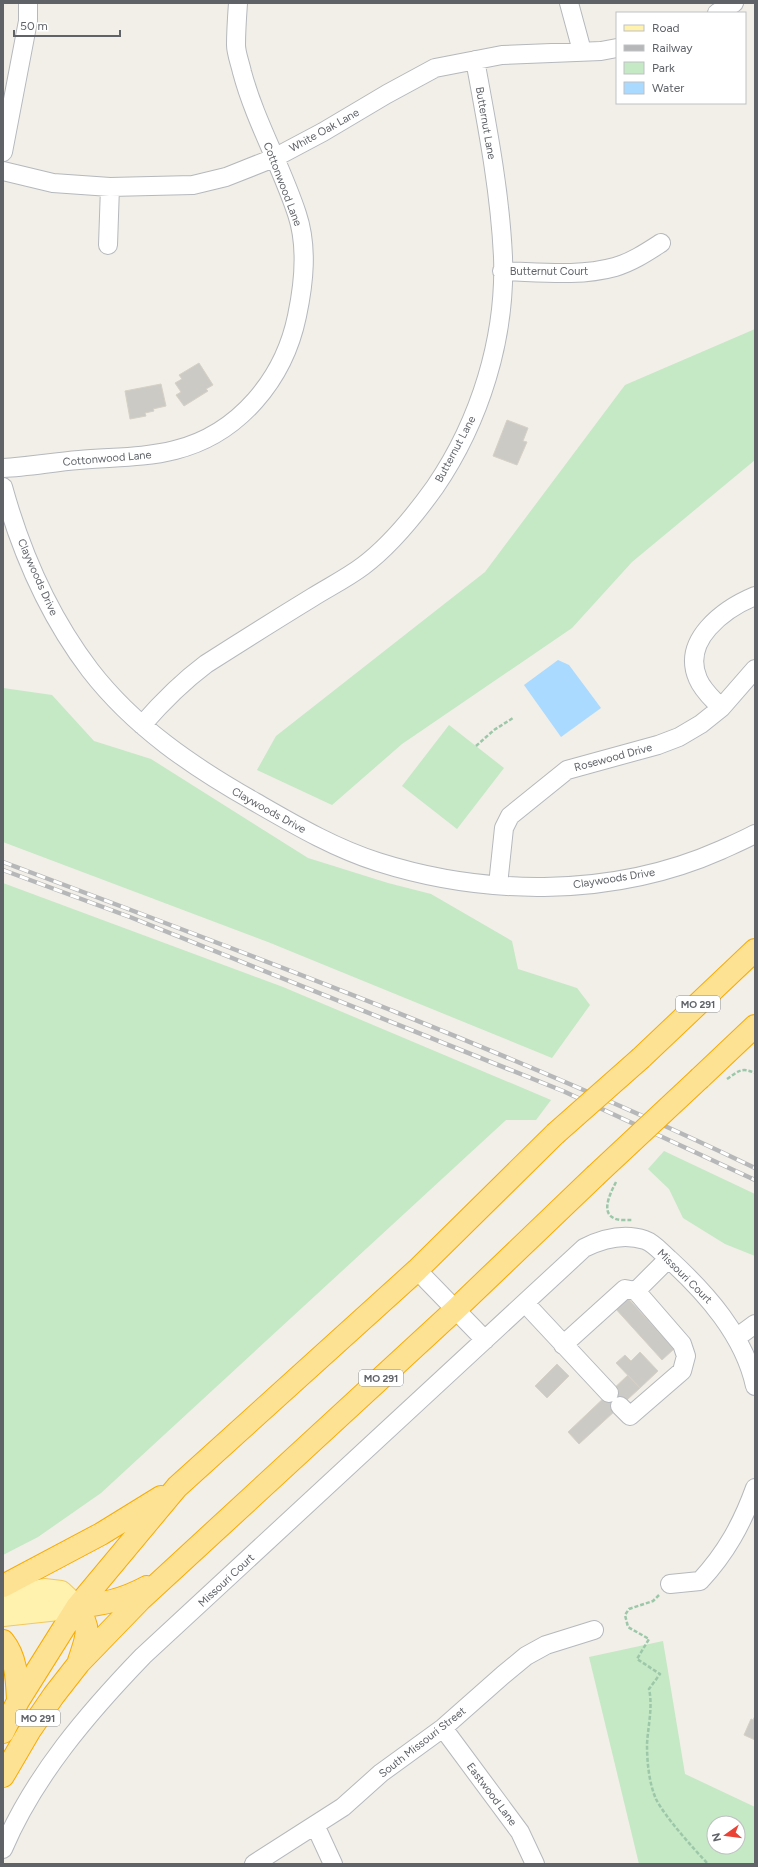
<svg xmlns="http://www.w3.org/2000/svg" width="758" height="1867" viewBox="0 0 758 1867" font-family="Figtree,sans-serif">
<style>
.green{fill:#c5e8c5;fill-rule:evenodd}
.water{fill:#aadaff}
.building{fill:#cccac5;stroke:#d6d1c6}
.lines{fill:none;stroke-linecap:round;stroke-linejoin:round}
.minor-casing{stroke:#b5b8bc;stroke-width:20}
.major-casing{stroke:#f2c960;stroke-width:24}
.highway-casing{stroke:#f9ab00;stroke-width:24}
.path{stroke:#9cc7a9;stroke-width:2.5;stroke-dasharray:4 2;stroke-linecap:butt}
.minor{stroke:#fff;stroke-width:18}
.major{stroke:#fff2af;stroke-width:22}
.highway{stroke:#fde293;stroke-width:22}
.rail-casing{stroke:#b6b7b8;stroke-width:4.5}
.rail{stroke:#fff;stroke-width:3;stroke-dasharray:9;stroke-linecap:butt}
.highway-bridge-casing{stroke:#f9ab00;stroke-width:24;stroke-linecap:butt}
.highway-bridge{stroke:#fde293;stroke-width:22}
.labels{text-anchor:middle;stroke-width:3;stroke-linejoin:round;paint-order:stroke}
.shield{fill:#fff;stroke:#8f9295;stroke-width:1}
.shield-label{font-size:10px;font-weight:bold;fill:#5f6368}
.street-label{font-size:11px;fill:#5f6368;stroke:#fff}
</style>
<rect width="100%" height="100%" fill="#f1efe8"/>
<path class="green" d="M755 329V460L632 562 572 628 402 744 332 805 257 770 276 736 485 572 625 385Z
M3 688 52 695 94 741 151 759 308 858 388 883 431 894 512 941 518 969 577 988 590 1005 552 1058 268 942 3 842Z
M449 725 504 768 457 829 402 786Z
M3 883 283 987 551 1100 536 1120H506L101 1493 38 1537 3 1555Z
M664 1151 755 1194V1256L725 1244 683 1218 669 1189 648 1169Z
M663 1641 685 1774 755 1807V1864H639L589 1657ZM714 1823H738V1847H714Z"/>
<path class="water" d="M558 660 569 665 601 708 561 737 524 685Z"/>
<path class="building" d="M199 363 213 385 206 389 208 391 184 406 176 395 181 392 175 383 182 379 179 375Z
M161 384 166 406 153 409 154 411 145 413 146 416 130 419 125 391Z
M507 420 528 428 523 441 527 442 517 465 493 456Z
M626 1296 674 1349 662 1360 614 1307Z
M640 1352 658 1371 640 1388 616 1363 625 1355 631 1361Z
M557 1364 569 1376 547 1398 535 1386Z
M628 1375 640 1388 579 1444 568 1432Z
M755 1716V1740L744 1735 751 1719 753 1720Z"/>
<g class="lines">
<g class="minor-casing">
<path id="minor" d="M569 3 582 51
M717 13 734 3
M3 152 28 21V3
M3 171 53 183 110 187 193 185 226 177 274 158 323 132 387 94 435 68 502 55 601 51 617 48
M108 245 110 187
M502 271C539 272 579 277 615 267 632 262 647 252 661 243
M3 468C28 467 53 462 79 460 111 457 144 458 175 450 239 434 284 379 297 316 304 283 308 247 297 214 281 165 255 121 242 72 240 63 236 53 236 45 236 31 237 17 238 3
M3 487C21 552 49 616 90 670 134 727 193 767 255 802 295 825 334 848 378 862 488 897 615 897 721 850 732 845 744 840 755 834
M721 708C713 699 703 691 698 679 681 640 724 609 755 596
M142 725C162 702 182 682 206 664 242 641 277 619 313 597 329 587 347 578 363 566 391 545 415 515 435 487 480 421 506 338 503 257 500 191 487 125 475 60
M498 885 504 828 510 816 567 770 658 745 679 737 701 724 721 708 755 669
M417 1270 485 1340
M525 1303 609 1393
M736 1338 755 1324
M563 1345 625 1289 636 1291
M620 1406 630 1416 682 1371 686 1356 682 1344 636 1291 668 1259
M670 1584 700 1581C726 1553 742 1524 755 1488
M443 1728 520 1832 535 1864
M315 1825 333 1864
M3 1849C34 1776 88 1713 143 1656L584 1248C602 1239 624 1233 645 1240 654 1243 662 1253 669 1259 706 1293 744 1335 755 1386
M254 1864 343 1807 381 1773 443 1728 503 1675 526 1656 546 1645 594 1630"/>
</g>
<g class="major-casing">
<path id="major" d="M3 1598 44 1590 61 1592 77 1607
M3 1615 77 1607"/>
</g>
<g class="highway-casing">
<path id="highway" d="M641 1058 755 950
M700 1078 755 1026
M3 1586 101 1534 161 1497
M77 1607C103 1604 123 1600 147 1587
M77 1607C92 1630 87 1636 79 1661
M3 1641C17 1658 17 1681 18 1701
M3 1732 18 1701 77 1607 177 1487 417 1270 555 1134
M3 1776 30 1730 54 1695 79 1663 140 1600 455 1310 595 1176"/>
</g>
<path class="path" d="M476 746 494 730 513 718
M727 1079C739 1071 741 1067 755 1073
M616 1182C612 1190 601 1210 612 1217 617 1221 626 1220 632 1220
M659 1595 653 1601 629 1609 625 1615 628 1627 649 1639 637 1659 660 1674 649 1689C653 1707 648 1726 647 1744 647 1762 649 1783 656 1799 665 1817 693 1848 708 1864"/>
<use href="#minor" class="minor"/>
<use href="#major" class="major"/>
<use href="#highway" class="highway"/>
<g class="rail-casing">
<path id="rail" d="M3 862C256 957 511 1051 755 1168
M3 870 130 917 563 1091 755 1180"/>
</g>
<use href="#rail" class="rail"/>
<g class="highway-bridge-casing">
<path id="highway-bridge" d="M555 1134 641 1058
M595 1176 700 1078"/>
</g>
<use href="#highway-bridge" class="highway-bridge"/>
</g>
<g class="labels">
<g class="shield">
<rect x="676" y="996" width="44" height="16" rx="3"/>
<rect x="359" y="1370" width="44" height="16" rx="3"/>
<rect x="16" y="1710" width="44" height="16" rx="3"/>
</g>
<g class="shield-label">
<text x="698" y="1008">MO 291</text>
<text x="381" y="1382">MO 291</text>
<text x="38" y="1722">MO 291</text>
</g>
<g class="street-label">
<text transform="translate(486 123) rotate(80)" y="4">Butternut Lane</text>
<text transform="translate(324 130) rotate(-29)" y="4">White Oak Lane</text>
<text transform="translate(283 184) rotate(69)" y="4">Cottonwood Lane</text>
<text x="549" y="275">Butternut Court</text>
<text transform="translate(455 449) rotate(-62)" y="4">Butternut Lane</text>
<text transform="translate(107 458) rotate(-5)" y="4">Cottonwood Lane</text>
<text transform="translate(38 577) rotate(66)" y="4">Claywoods Drive</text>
<text transform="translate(613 757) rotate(-15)" y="4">Rosewood Drive</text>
<text transform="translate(269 810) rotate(29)" y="4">Claywoods Drive</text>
<text transform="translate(614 878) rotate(-9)" y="4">Claywoods Drive</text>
<text transform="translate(685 1276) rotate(45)" y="4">Missouri Court</text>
<text transform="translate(226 1580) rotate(-43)" y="4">Missouri Court</text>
<text transform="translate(422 1742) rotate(-38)" y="4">South Missouri Street</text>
<text transform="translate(492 1794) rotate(53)" y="4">Eastwood Lane</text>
</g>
</g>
<rect width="758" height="1867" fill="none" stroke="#5f6368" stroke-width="8"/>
<rect x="616" y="12" width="130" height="92" fill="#ffffff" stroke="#bfc1c3"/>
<rect x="624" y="25" width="20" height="6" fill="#fff2af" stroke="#bfc1c3"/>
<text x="652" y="32" font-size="12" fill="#5f6368">Road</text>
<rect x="624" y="45" width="20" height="6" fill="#b6b7b8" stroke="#bfc1c3"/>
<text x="652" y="52" font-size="12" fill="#5f6368">Railway</text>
<rect x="624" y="62" width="20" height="12" fill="#c5e8c5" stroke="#bfc1c3"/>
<text x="652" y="72" font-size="12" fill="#5f6368">Park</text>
<rect x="624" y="82" width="20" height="12" fill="#aadaff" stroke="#bfc1c3"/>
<text x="652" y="92" font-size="12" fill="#5f6368">Water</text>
<g transform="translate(726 1835) rotate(256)"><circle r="19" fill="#ffffff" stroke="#bfc1c3"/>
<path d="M0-3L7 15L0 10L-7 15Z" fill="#ea4335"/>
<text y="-6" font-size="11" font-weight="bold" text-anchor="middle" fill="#5f6368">N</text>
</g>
<path d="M14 30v6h106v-6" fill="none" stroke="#5f6368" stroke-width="2"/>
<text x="20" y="30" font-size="12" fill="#5f6368" stroke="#ffffff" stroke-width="3" paint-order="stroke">50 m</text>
</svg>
